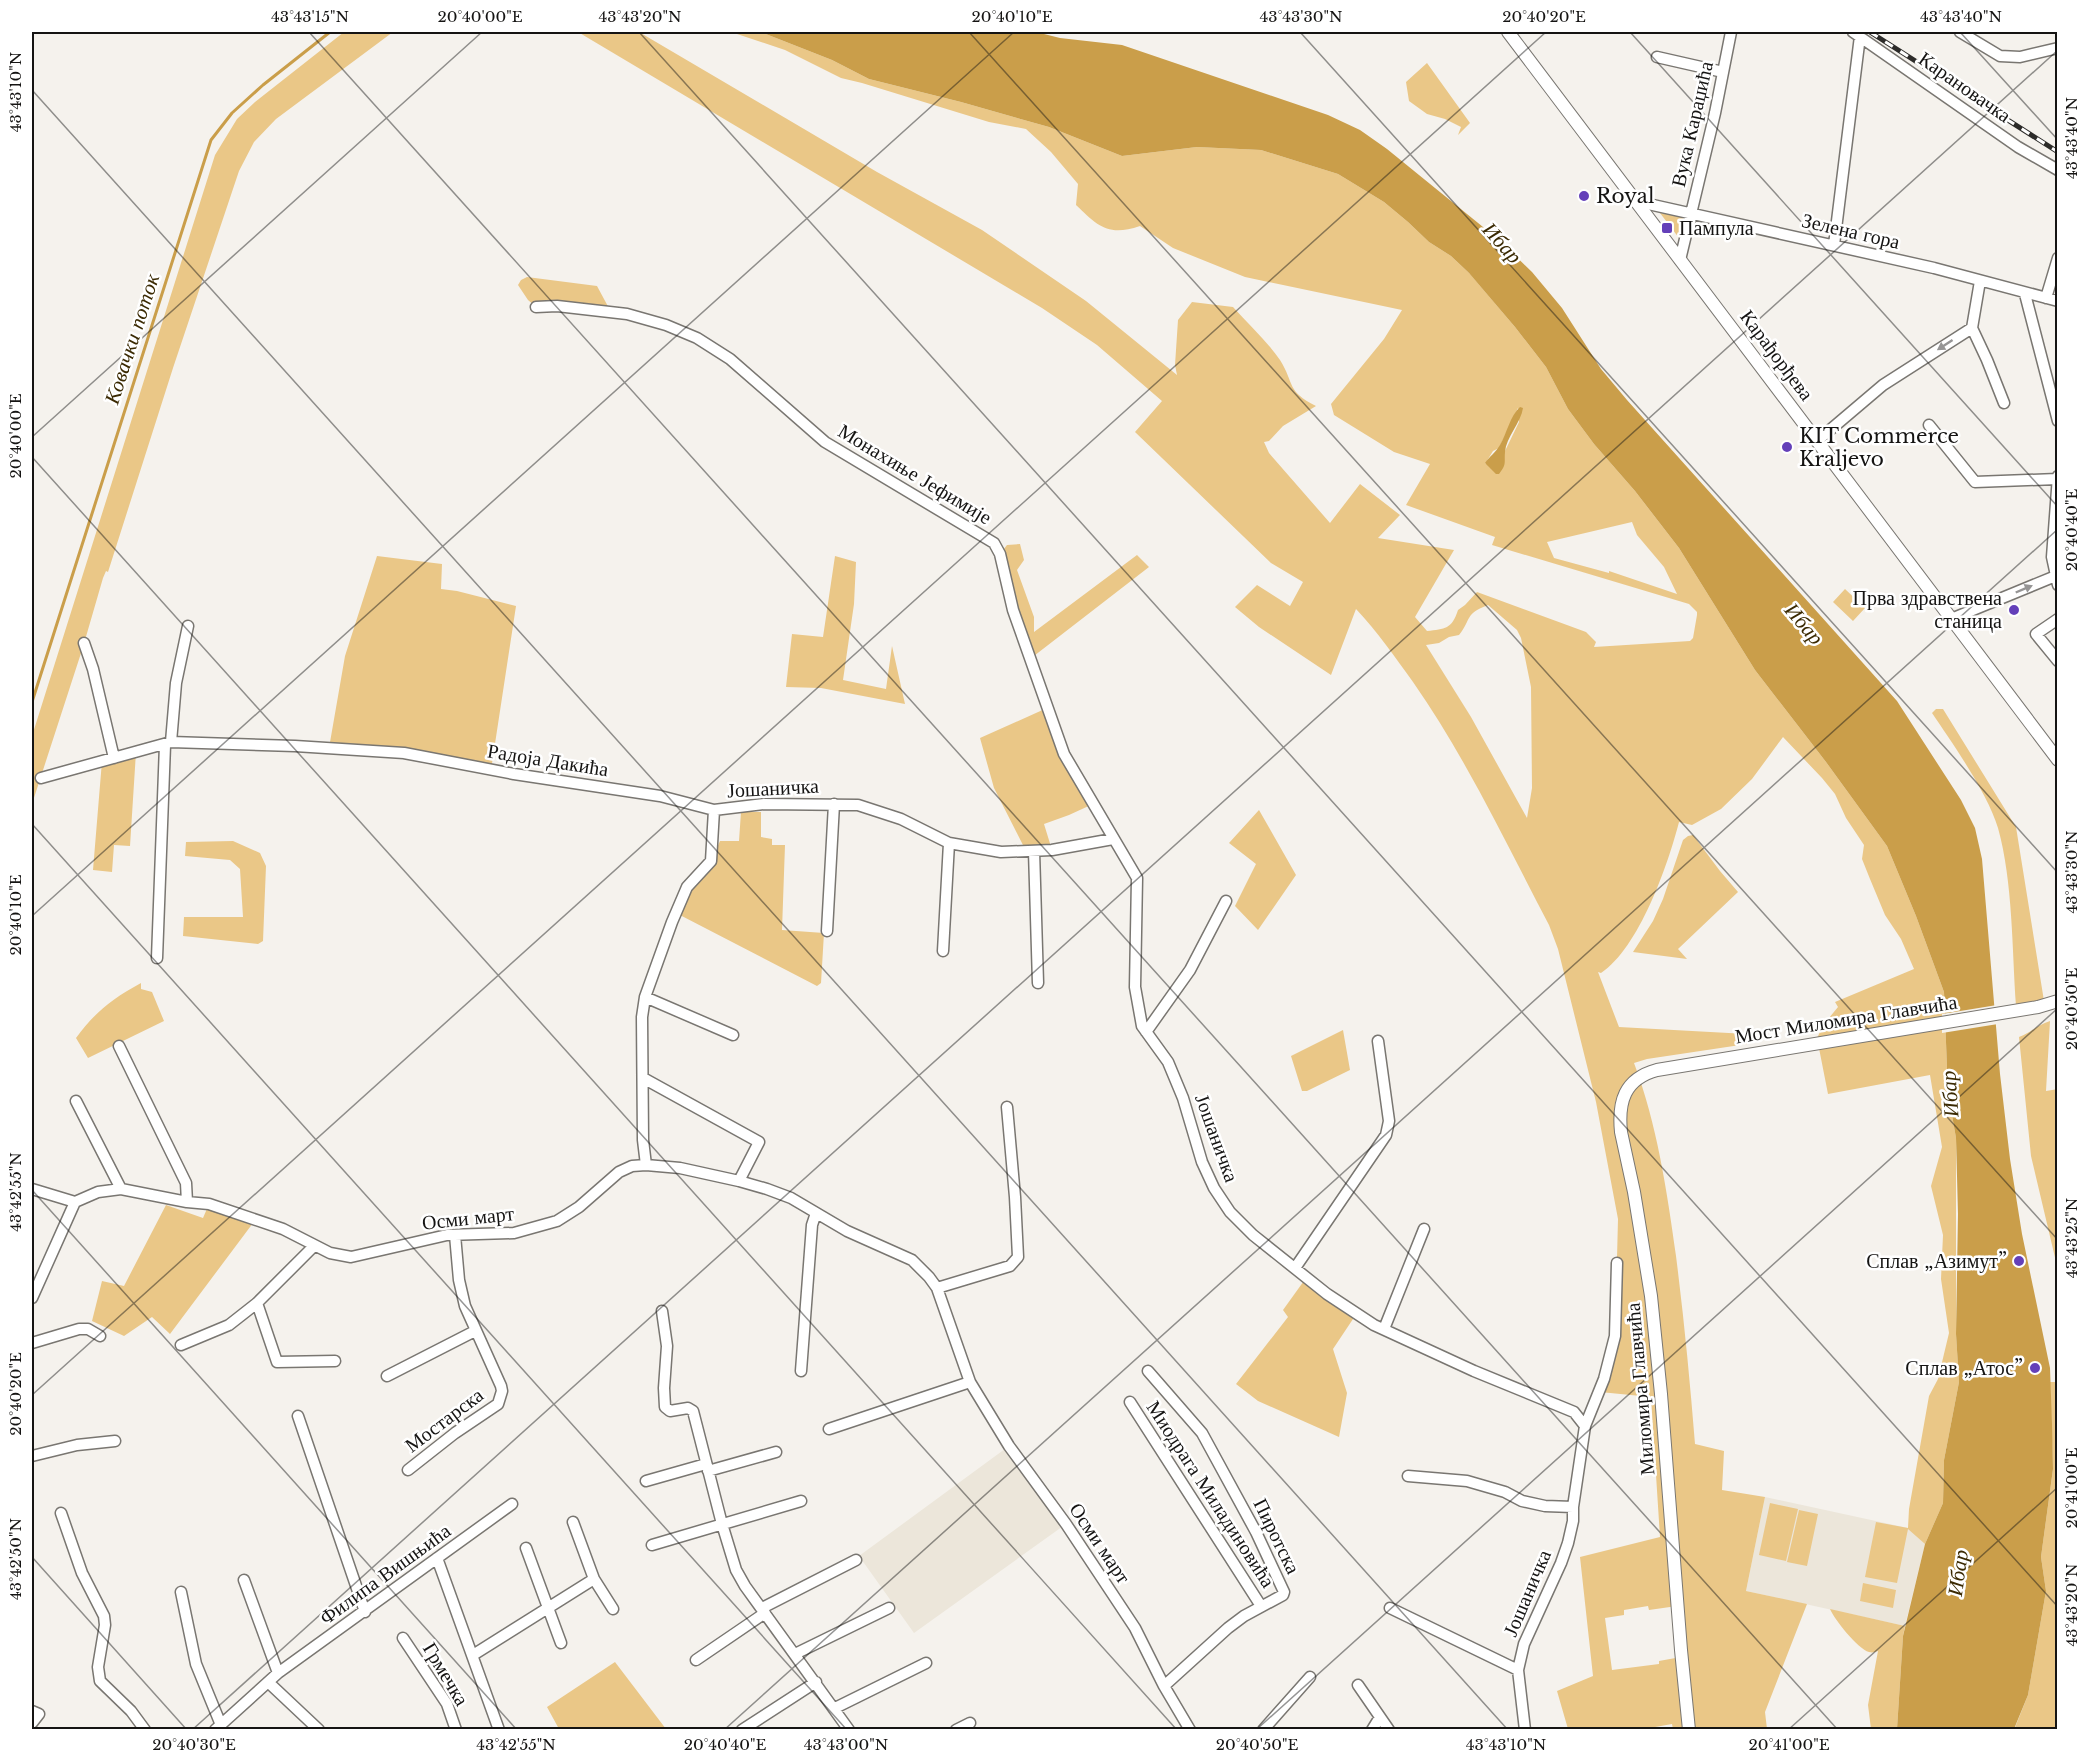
<svg xmlns="http://www.w3.org/2000/svg" width="2089" height="1761" viewBox="0 0 2089 1761" font-family="'Libre Baskerville',serif">
<style>
.built{fill:#ece6da}
.green{fill:#eac787;fill-rule:evenodd}
.water{fill:#ca9e4a}
.pier{fill:#f5f2ed}
.lines{fill:none;stroke-linecap:round;stroke-linejoin:round}
.stream{stroke:#ca9e4a;stroke-width:3}
.minor-casing{stroke:#797671;stroke-width:13}
.tertiary-casing{stroke:#797671;stroke-width:14}
.minor{stroke:#fff;stroke-width:10}
.tertiary{stroke:#fff;stroke-width:12}
.rail-casing{stroke:#2c2b29;stroke-width:5}
.rail{stroke:#fff;stroke-width:3;stroke-dasharray:9;stroke-linecap:butt}
.oneway{fill:#969595}
.ticks{fill:none;stroke:#151413;stroke-width:1.5;stroke-opacity:0.45}
.poi-dot{fill:#6440b9;stroke:#fff;stroke-width:2}
.labels{text-anchor:middle;stroke-width:5;stroke-linejoin:round;paint-order:stroke}
.street-label{font-size:20px;fill:#151413;stroke:#fff}
.poi-label{font-size:20px;fill:#151413;stroke:#fff;text-anchor:start}
.water-label{font-size:21px;font-style:italic;fill:#3b2a03;stroke:#fff}
.neatline{fill:none;stroke:#151413;stroke-width:2}
.ticks-label{font-size:15px;text-anchor:middle;fill:#151413}
</style>
<rect width="100%" height="100%" fill="#f5f2ed"/>
<path class="built" d="M1009 1446 1066 1524 914 1633 859 1556Z
M1765 1497 1908 1528 1916 1535 1925 1544 1905 1626 1746 1591Z"/>
<path class="green" d="M344 32H393L276 119 254 142 239 171 173 368 108 572 106 571 103 578 83 647 32 804V736L215 155 237 119 255 102Z
M578 32H639L877 172 982 230 1086 301 1177 375 1175 365 1178 320 1192 302 1233 307C1248 324 1267 341 1280 360 1295 384 1286 391 1316 406L1283 426 1269 441 1264 442 1269 453 1330 523 1360 484 1400 515 1378 538 1454 550 1415 617 1427 631C1445 629 1452 629 1458 610L1465 605 1477 592 1586 632 1596 642 1594 647 1690 641 1693 638 1697 615V612L1689 604 1492 545 1495 537 1406 505 1430 464 1394 452 1334 415 1331 404 1384 339 1402 310 1245 277 1173 248 1140 226C1108 237 1098 226 1076 205L1078 184 1051 152 1026 129 989 122 862 83 841 78 785 50 731 32H761L832 60 869 79 961 102 1049 127 1122 156 1197 147 1261 150 1338 174 1384 202 1408 222 1429 242 1451 256 1470 274 1515 327 1546 367 1568 409 1594 444 1635 491 1679 548 1755 670 1826 762 1887 846 1916 916 1944 992 1948 1092 1956 1138V1334L1959 1382 1944 1460 1943 1503 1925 1544 1908 1529 1897 1583 1865 1577 1876 1522 1908 1528 1909 1509 1929 1396 1938 1379 1949 1333 1941 1279 1943 1235 1931 1186 1942 1147 1930 1075 1828 1094 1817 1038 1824 1024 1838 1007 1835 1002 1914 969 1901 939 1885 915 1870 879 1862 859 1864 845 1846 818 1835 794 1822 778 1783 737 1752 779 1721 809 1692 825 1679 822C1668 865 1639 948 1601 973L1598 972 1619 1027 1747 1034V1044L1647 1059 1634 1063C1657 1124 1667 1191 1676 1256 1684 1319 1690 1381 1695 1444L1724 1451 1722 1490 1765 1497 1746 1591 1807 1604 1765 1712 1767 1729H1673L1672 1724 1644 1729H1568L1557 1691 1593 1676 1580 1557 1660 1537 1651 1397 1600 1392 1615 1336 1618 1219 1596 1102 1558 949 1549 925C1506 843 1466 758 1413 682 1395 657 1377 631 1356 609L1331 675 1259 627 1235 607 1257 585 1290 606 1303 582 1271 563 1135 432 1162 401 1097 345 1042 308ZM1518 408 1519 422 1505 451 1485 464 1493 451 1499 448ZM1632 522 1637 535 1664 567 1677 594 1609 571V573L1554 558 1547 542ZM1488 605 1517 630 1521 638 1531 687 1532 788 1527 818 1471 717 1426 645 1439 643 1449 637 1459 635C1472 619 1464 614 1488 605ZM1648 1606 1649 1610 1677 1606 1681 1657 1659 1661V1664L1612 1670 1605 1618 1624 1615V1610Z
M1427 63 1470 123 1458 135 1461 127 1445 119 1427 114 1409 101 1406 82Z
M1660 213 1678 215 1684 219V227L1679 238Z
M527 277 597 286 611 312 536 307 528 300 518 285 521 280Z
M1020 544 1024 560 1017 570 1034 617V632L1137 555 1149 567 1030 659 1000 554 1007 545Z
M377 556 442 564 441 589 457 591 516 606 491 770 329 748 345 656Z
M835 556 856 562 854 604 843 680 886 689 892 646 905 704 821 688 786 687 792 634 823 637Z
M1845 589 1865 608 1853 621 1833 602Z
M1047 708 1093 804 1069 815 1044 824 1052 850 1026 851 994 788 980 738Z
M1936 709H1943L2016 827 2044 1001 2016 1006C2012 950 2013 882 1998 828 1988 794 1953 744 1932 713Z
M136 752 130 846 114 845 112 872 93 870 102 761Z
M1259 810 1296 875 1258 930 1235 906 1256 864 1229 843Z
M741 812H761V837L772 839V845H785L782 930 824 933 821 983 817 986 676 913 711 861 720 841H739Z
M1693 835 1720 871 1738 892 1678 949 1687 959 1633 952 1653 921 1663 899 1683 840 1688 836Z
M233 841 260 853 266 866 263 941 258 944 183 936 184 917H243L240 869 230 860 185 856 186 842Z
M141 983V989L152 992 164 1021 88 1058 76 1038C96 1011 112 999 141 983Z
M2050 1021 2046 1091 2058 1089 2057 1266 2031 1156 2019 1037C2031 1033 2037 1025 2050 1021Z
M1343 1030 1350 1070 1307 1091H1302L1291 1056Z
M209 1204 256 1219 170 1334 152 1317 124 1336 92 1321 102 1281 124 1286 166 1205 203 1218Z
M1306 1278 1357 1313 1333 1349 1347 1393 1339 1437 1258 1401 1236 1384 1288 1317 1283 1310Z
M2050 1382H2057V1729L2014 1730 2028 1695 2046 1591 2041 1557 2053 1469Z
M1770 1503 1798 1509 1786 1561 1759 1555Z
M1799 1510 1818 1514 1807 1566 1787 1562Z
M1863 1583 1896 1590 1893 1608 1860 1601Z
M1830 1609 1905 1626 1903 1636 1897 1729H1871L1868 1705 1878 1651C1875 1652 1872 1653 1869 1652 1858 1649 1834 1619 1830 1609Z
M615 1662 666 1729H559L547 1707Z"/>
<path class="water" d="M761 32H1036L1060 38 1122 45 1328 115 1360 130 1387 149 1499 240 1532 272 1562 308 1601 369 1627 400 1897 701 1961 800 1975 828 1982 859 2000 1074 2010 1159 2022 1234 2050 1368 2052 1424 2053 1469 2041 1557 2046 1591 2028 1695 2014 1729H1897L1903 1636 1925 1544 1943 1503 1944 1460 1959 1382 1956 1334 1958 1214 1956 1138 1948 1092 1944 992 1916 916 1887 846 1826 762 1755 670 1679 548 1635 491 1594 444 1568 409 1546 367 1515 327 1469 273 1451 256 1429 242 1408 222 1384 202 1338 174 1261 150 1197 147 1122 156 1049 127 961 102 869 79 832 60Z
M1520 407 1523 408C1521 423 1506 437 1505 452 1504 463 1507 464 1499 474H1496L1485 463C1489 457 1496 452 1500 445 1507 433 1510 416 1520 407Z"/>
<path class="pier" d="M1997 1005 1998 1024 1942 1033V1014Z"/>
<g class="lines">
<path class="stream" d="M32 702 211 140 232 113 263 85 330 32"/>
<g class="minor-casing">
<path id="minor" d="M1853 32 2018 147 2058 170
M1960 32 2000 56 2020 57 2058 48
M1657 57 1723 72
M1635 201 1934 268 2058 301
M1834 245 1860 36
M1680 260 1715 113 1731 32
M2025 294 2058 421
M2046 298 2058 258
M536 307 557 306 627 314 666 325 697 338 730 359 825 442 994 543 1000 554 1013 610 1064 754 1137 878 1135 987 1142 1026 1168 1062 1183 1098 1202 1162 1214 1188 1230 1212 1253 1235 1327 1294 1374 1325 1474 1371 1574 1412 1585 1426 1573 1507V1521L1568 1543 1561 1563 1524 1644 1518 1670 1525 1730
M1972 328 1987 360 2004 403
M1929 425 1975 482 2057 479
M1817 441 1883 385 1972 328 1980 281
M2058 476 2052 557 2058 585
M1951 619 2058 575
M2058 619 2036 634 2058 661
M84 643 93 669 114 758
M171 742 176 683 188 626
M41 778 171 742 295 746 404 753 514 774 660 796 714 810 764 804 858 805 901 819 949 843 1001 852 1052 850 1113 839
M1034 851 1038 983
M827 931 834 804
M943 951 949 843
M157 958 165 745
M645 997 733 1035
M1146 1032 1190 970 1226 901
M119 1046 186 1183 187 1202
M643 1078 759 1142 739 1181
M76 1101 121 1189
M646 1165 643 1140 642 1017 645 997 672 922 687 887 711 861 714 810
M32 1189 75 1202
M75 1202 98 1192 121 1189 187 1202 209 1204 283 1229 330 1253 351 1257 447 1235 514 1233 557 1221 579 1207 619 1172 632 1166 646 1165 680 1168 739 1181 767 1189 791 1198 847 1231 912 1260 929 1277 937 1288 970 1382 1009 1446 1066 1524 1135 1628 1164 1686 1190 1730
M1295 1268 1386 1135 1389 1121 1378 1041
M937 1288 1010 1266 1018 1257 1015 1197 1007 1107
M32 1298 75 1202
M257 1303 277 1362 335 1361
M662 1311 667 1346 664 1388 665 1407 670 1411 688 1408 693 1411 722 1524 736 1570 745 1586 849 1730
M1384 1329 1424 1229
M32 1343 79 1329H88L100 1336
M181 1345 229 1325 257 1303 314 1246
M801 1371 812 1225 816 1213
M1148 1371 1202 1433 1256 1532 1284 1592 1283 1595 1244 1616 1228 1628 1164 1686
M387 1376 475 1331
M1130 1402 1261 1606
M298 1416 365 1612
M1585 1426 1604 1379 1615 1336 1617 1263
M829 1429 970 1382
M32 1456 77 1445 115 1441
M408 1470 455 1433 498 1404 502 1391 501 1386 465 1306 459 1280 455 1235
M708 1471 776 1452
M1408 1476 1467 1481 1505 1492 1522 1501 1545 1506 1573 1507
M646 1481 706 1464
M61 1513 82 1573 104 1616 105 1625 98 1667 100 1681 131 1711 145 1730
M652 1545 801 1501
M526 1548 561 1643
M437 1558 499 1730
M594 1579 613 1609
M244 1580 278 1673
M181 1592 196 1664 221 1725
M762 1608 856 1560
M1390 1608 1518 1670
M403 1638 447 1704 456 1730
M795 1654 889 1608
M473 1655 594 1579 573 1522
M696 1660 765 1613
M268 1682 319 1730
M1358 1685 1389 1730
M835 1708 926 1663
M32 1711 39 1714 32 1723
M215 1730 278 1673 512 1504
M742 1730 816 1682
M956 1730 970 1723
M1263 1730 1310 1677
M1372 1730 1380 1717"/>
</g>
<g class="tertiary-casing">
<path id="tertiary" d="M1508 32 2058 760
M1689 1730 1681 1650 1661 1394 1651 1296 1634 1192 1621 1132C1618 1102 1624 1079 1657 1070L2038 1007 2058 1001"/>
</g>
<use href="#minor" class="minor"/>
<use href="#tertiary" class="tertiary"/>
<g class="rail-casing">
<path id="rail" d="M1870 32 2058 152"/>
</g>
<use href="#rail" class="rail"/>
</g>
<defs><path id="oneway-solid" d="M-6-.8H1V-3.2L6.5 0L1 3.2V.8H-6Z" transform="scale(1.5)"/></defs>
<g class="oneway">
<use href="#oneway-solid" transform="translate(1945 345) rotate(147)"/>
<use href="#oneway-solid" transform="translate(2024 589) rotate(-23)"/>
</g>
<path class="ticks" d="M309 32 1838 1730M639 32 2058 1607M969 32 2058 1240M1300 32 2058 873M1630 32 2058 507M1960 32 2058 140M32 90 1508 1730M32 437 482 32M32 457 1177 1730M32 824 847 1730M32 916 1014 32M32 1190 517 1730M32 1395 1546 32M32 1557 187 1730M192 1730 2058 50M724 1730 2058 529M1256 1730 2058 1008M1788 1730 2058 1487"/>
<g class="poi-dot">
<circle cx="1584" cy="196" r="6"/>
<rect x="1661" y="222" width="12" height="12" rx="3"/>
<circle cx="1787" cy="447" r="6"/>
<circle cx="2014" cy="610" r="6"/>
<circle cx="2019" cy="1261" r="6"/>
<circle cx="2035" cy="1368" r="6"/>
</g>
<g class="labels">
<g class="street-label">
<text transform="translate(1965 87) rotate(35)" y="7">Карановачка</text>
<text transform="translate(1692 124) rotate(-77)" y="7">Вука Караџића</text>
<text transform="translate(1851 231) rotate(13)" y="7">Зелена гора</text>
<text transform="translate(1777 355) rotate(53)" y="7">Карађорђева</text>
<text transform="translate(915 474) rotate(31)" y="7">Монахиње Јефимије</text>
<text transform="translate(548 760) rotate(9)" y="7">Радоја Дакића</text>
<text transform="translate(773 788) rotate(-3)" y="7">Јошаничка</text>
<text transform="translate(1846 1019) rotate(-9)" y="7">Мост Миломира Главчића</text>
<text transform="translate(1217 1138) rotate(70)" y="7">Јошаничка</text>
<text transform="translate(468 1218) rotate(-6)" y="7">Осми март</text>
<text transform="translate(1640 1389) rotate(-95)" y="7">Миломира Главчића</text>
<text transform="translate(444 1420) rotate(-37)" y="7">Мостарска</text>
<text transform="translate(1211 1494) rotate(57)" y="7">Миодрага Миладиновића</text>
<text transform="translate(1277 1536) rotate(64)" y="7">Пиротска</text>
<text transform="translate(1100 1543) rotate(56)" y="7">Осми март</text>
<text transform="translate(385 1574) rotate(-36)" y="7">Филипа Вишњића</text>
<text transform="translate(1527 1593) rotate(-67)" y="7">Јошаничка</text>
<text transform="translate(446 1674) rotate(59)" y="7">Грмечка</text>
</g>
<g class="poi-label">
<text x="1596" y="203">Royal</text>
<text x="1679" y="235">Пампула</text>
<text x="1799" y="443">KIT Commerce<tspan x="1799" dy="23">Kraljevo</tspan></text>
<text x="2002" y="605" text-anchor="end">Прва здравствена<tspan x="2002" dy="23">станица</tspan></text>
<text x="2007" y="1268" text-anchor="end">Сплав „Азимут”</text>
<text x="2023" y="1375" text-anchor="end">Сплав „Атос”</text>
</g>
<g class="water-label">
<text transform="translate(1502 243) rotate(48)" y="7">Ибар</text>
<text transform="translate(132 339) rotate(-72)" y="7">Ковачки поток</text>
<text transform="translate(1804 624) rotate(50)" y="7">Ибар</text>
<text transform="translate(1950 1094) rotate(-94)" y="7">Ибар</text>
<text transform="translate(1958 1573) rotate(-82)" y="7">Ибар</text>
</g>
</g>
<rect width="2089" height="1761" fill="none" stroke="#ffffff" stroke-width="66"/>
<rect x="33" y="33" width="2023" height="1695" class="neatline"/>
<g class="ticks-label">
<text x="310" y="22">43°43'15"N</text>
<text x="480" y="22">20°40'00"E</text>
<text x="640" y="22">43°43'20"N</text>
<text x="1012" y="22">20°40'10"E</text>
<text x="1301" y="22">43°43'30"N</text>
<text x="1544" y="22">20°40'20"E</text>
<text x="1961" y="22">43°43'40"N</text>
<text transform="translate(16 92) rotate(-90)" y="5">43°43'10"N</text>
<text transform="translate(2072 138) rotate(-90)" y="5">43°43'40"N</text>
<text transform="translate(16 436) rotate(-90)" y="5">20°40'00"E</text>
<text transform="translate(2072 530) rotate(-90)" y="5">20°40'40"E</text>
<text transform="translate(2072 872) rotate(-90)" y="5">43°43'30"N</text>
<text transform="translate(16 915) rotate(-90)" y="5">20°40'10"E</text>
<text transform="translate(2072 1009) rotate(-90)" y="5">20°40'50"E</text>
<text transform="translate(16 1192) rotate(-90)" y="5">43°42'55"N</text>
<text transform="translate(2072 1238) rotate(-90)" y="5">43°43'25"N</text>
<text transform="translate(16 1394) rotate(-90)" y="5">20°40'20"E</text>
<text transform="translate(2072 1488) rotate(-90)" y="5">20°41'00"E</text>
<text transform="translate(16 1559) rotate(-90)" y="5">43°42'50"N</text>
<text transform="translate(2072 1605) rotate(-90)" y="5">43°43'20"N</text>
<text x="194" y="1750">20°40'30"E</text>
<text x="516" y="1750">43°42'55"N</text>
<text x="725" y="1750">20°40'40"E</text>
<text x="846" y="1750">43°43'00"N</text>
<text x="1257" y="1750">20°40'50"E</text>
<text x="1506" y="1750">43°43'10"N</text>
<text x="1789" y="1750">20°41'00"E</text>
</g>
</svg>
